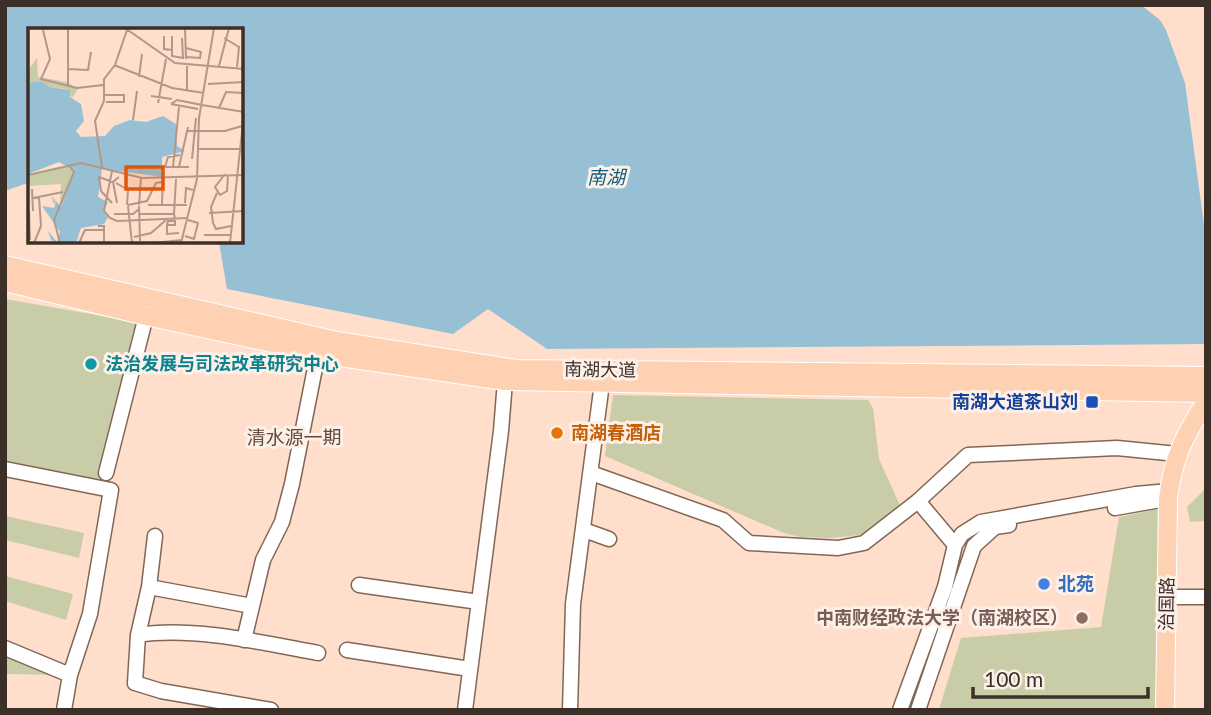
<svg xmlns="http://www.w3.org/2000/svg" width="1211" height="715" viewBox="0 0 1211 715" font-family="Lato,'Noto Sans SC',sans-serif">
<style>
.green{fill:#c8cda8}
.water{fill:#97c0d5}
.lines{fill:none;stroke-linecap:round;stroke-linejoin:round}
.minor-casing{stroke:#826656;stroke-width:17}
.major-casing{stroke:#fff;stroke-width:20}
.minor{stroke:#fff;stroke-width:14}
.major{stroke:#fed1b3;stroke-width:18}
.culture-dot{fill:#0f9aa8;stroke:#fdf0e8;stroke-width:2.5}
.transit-dot{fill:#1a4fb4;stroke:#fdf0e8;stroke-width:2.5}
.food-dot{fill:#e8710a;stroke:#fdf0e8;stroke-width:2.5}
.shop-dot{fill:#3f7fe0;stroke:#fdf0e8;stroke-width:2.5}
.education-dot{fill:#8d6e63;stroke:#fdf0e8;stroke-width:2.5}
.labels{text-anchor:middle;stroke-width:6;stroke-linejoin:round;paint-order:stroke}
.culture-label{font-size:18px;font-weight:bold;fill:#0d838f;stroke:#fdf0e8;text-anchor:start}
.street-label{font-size:18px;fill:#3b2f28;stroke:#fdf0e8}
.transit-label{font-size:18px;font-weight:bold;fill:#164399;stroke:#fdf0e8;text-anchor:end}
.food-label{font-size:18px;font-weight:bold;fill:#c56008;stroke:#fdf0e8;text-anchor:start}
.shop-label{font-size:18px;font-weight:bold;fill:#366cbe;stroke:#fdf0e8;text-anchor:start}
.education-label{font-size:18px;font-weight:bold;fill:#785e54;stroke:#fdf0e8;text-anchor:end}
.water-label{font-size:19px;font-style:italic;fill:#125e7b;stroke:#fdf0e8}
.neighbourhood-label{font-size:19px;fill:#654a3b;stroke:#fdf0e8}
.inset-road{fill:none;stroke:#b1988a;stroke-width:2}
.view{fill:#df570d;fill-opacity:0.15;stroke:#df570d;stroke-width:3.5}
.inset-edge{fill:none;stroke:#3b2f28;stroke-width:3.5}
</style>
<rect width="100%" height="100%" fill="#ffdecc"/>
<path class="green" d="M5 299 142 323 108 483 5 463Z
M613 395 868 400 873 408 879 459 903 512 879 528 859 535 831 538 800 537 784 533 605 456Z
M1206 488V521L1190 522 1187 507Z
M1163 508 1160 710 939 709 961 638 1101 627 1119 517Z
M5 516 84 533 79 558 5 540Z
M5 576 73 594 66 620 5 601Z
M5 652 62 675 5 674Z"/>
<path class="water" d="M5 5H1141L1160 20 1166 30 1185 83 1206 240V344L547 349 488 309 453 334 227 289 219 242H242V30H30V182L5 191Z"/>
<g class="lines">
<g class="minor-casing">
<path id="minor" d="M5 469 111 490 90 614 70 675 5 648
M106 473 146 316
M591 473 723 520 749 543 838 548 864 543 918 501 955 545
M918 501 968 455 1117 448 1177 454
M1115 508 1161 500
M584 530 609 539
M359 585 479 602
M149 587 252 606
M1167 597H1206
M138 635 149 587 155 536
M244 640 263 560 282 522 292 484 318 353
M347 650 470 669
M64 710 70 675
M271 710 161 691 135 683 138 635C192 626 264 643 318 653
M465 710 501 431 505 381
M570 710 573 604 602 383
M900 710 945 587 955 545 962 534 981 522 1136 494 1169 491
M918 710 974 546 995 527 1009 525"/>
</g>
<g class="major-casing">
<path id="major" d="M5 265 337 341 516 369 1206 376
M5 282 146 316 333 356 505 381 1206 393
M1165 710 1168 499C1173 458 1184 436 1206 402"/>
</g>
<use href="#minor" class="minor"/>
<use href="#major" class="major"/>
</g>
<circle class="culture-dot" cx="91" cy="364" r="7"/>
<rect class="transit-dot" x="1085" y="395" width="14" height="14" rx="3.5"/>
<circle class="food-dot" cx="557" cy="433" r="7"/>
<circle class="shop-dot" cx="1044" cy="584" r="7"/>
<circle class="education-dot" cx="1082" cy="618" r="7"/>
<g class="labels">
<g class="culture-label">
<text x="105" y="370">法治发展与司法改革研究中心</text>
</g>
<g class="street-label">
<text transform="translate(600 370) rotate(1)" y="6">南湖大道</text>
<text transform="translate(1167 604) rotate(-89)" y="6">治国路</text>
</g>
<g class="transit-label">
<text x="1078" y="408">南湖大道茶山刘</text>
</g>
<g class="food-label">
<text x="571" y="439">南湖春酒店</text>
</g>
<g class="shop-label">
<text x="1058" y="590">北苑</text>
</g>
<g class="education-label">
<text x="1068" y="624">中南财经政法大学（南湖校区）</text>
</g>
<g class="water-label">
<text x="606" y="184">南湖</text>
</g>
<g class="neighbourhood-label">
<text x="294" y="444">清水源一期</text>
</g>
</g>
<g transform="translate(28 28)">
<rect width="215" height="215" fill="#ffdecc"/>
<path d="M9 30 10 49 39 54 50 61 44 70 38 61 21 59 14 53 0 55V42ZM38 138 45 144 32 178 25 175 23 167 32 177 33 156 0 158V148Z" fill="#c8cda8"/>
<path d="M14 53 21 59 42 62V69L53 76 56 93 48 103 53 109 77 108 86 98 102 92 118 94 135 88 148 96 149 118 157 123 134 129 135 149 74 141 70 169 80 174 75 183 80 189 76 196 53 200 48 215H29L23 212 20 203 29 214 32 204 14 178 26 180 28 174 33 179 46 143 31 134 0 146V55Z" fill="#97c0d5"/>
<path class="inset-road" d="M97 0 147 35 216 41M157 0 158 31M15 2 22 31 13 51 49 60 75 57M136 8V21L144 22M144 8V28L155 30 154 10M196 10 211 19 209 39M158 20 173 24 172 30 158 29M86 37 144 60 176 65M159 38V63M191 38 201 0M40 41 60 42 63 24M111 49 114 26M180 56 216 54M40 59V0M77 67H96V74H78M123 68 144 71M130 75 138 31M143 76 149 72 174 77M143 76 170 81M174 77 216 84M191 80 198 64 216 65M105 92 109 63M158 103H197L214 98M171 121H214M152 127 140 129 137 139H161M164 131 168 90M74 139 67 93 76 73V51L87 37 99 2M145 139 151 79M151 139 160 99M84 143 76 183 82 190 89 193 160 190M197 146 187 159 192 167 199 163 200 148M0 147 53 135 114 150 216 147M88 155 100 162 99 177M4 161 5 183M189 165 183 179 185 195 188 201 203 198M5 170 35 164M84 175 73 163 71 149 85 154M89 175 85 154 91 149M157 175 158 160 165 162M134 176 135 150M100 177 119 173 128 155 134 154M111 177 113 150M120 177H159M100 178 104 215M111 178 112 213M1 183 2 212M181 185 216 183M86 186H105L111 181M111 186H146L147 191M146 186 148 151M140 193H147V197H139ZM139 197V206L151 205M70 198H76V215M176 207H202M157 208 166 211 170 195 160 192M106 209 123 205 138 192M6 215 13 198 11 169M32 215 26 192 46 144 41 138M51 215 57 202H75M125 215 154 212M153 215 169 151 171 90 186 0M202 215 216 85"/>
<path class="view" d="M98 139H135V161H98Z"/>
<rect width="215" height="215" class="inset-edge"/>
</g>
<rect width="1211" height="715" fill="none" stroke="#3b2f28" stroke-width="14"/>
<path d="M973 687v10h175v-10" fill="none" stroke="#3b2f28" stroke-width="3.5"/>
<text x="984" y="687" font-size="21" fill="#3b2f28" stroke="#fdf0e8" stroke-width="5" paint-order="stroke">100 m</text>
</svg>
